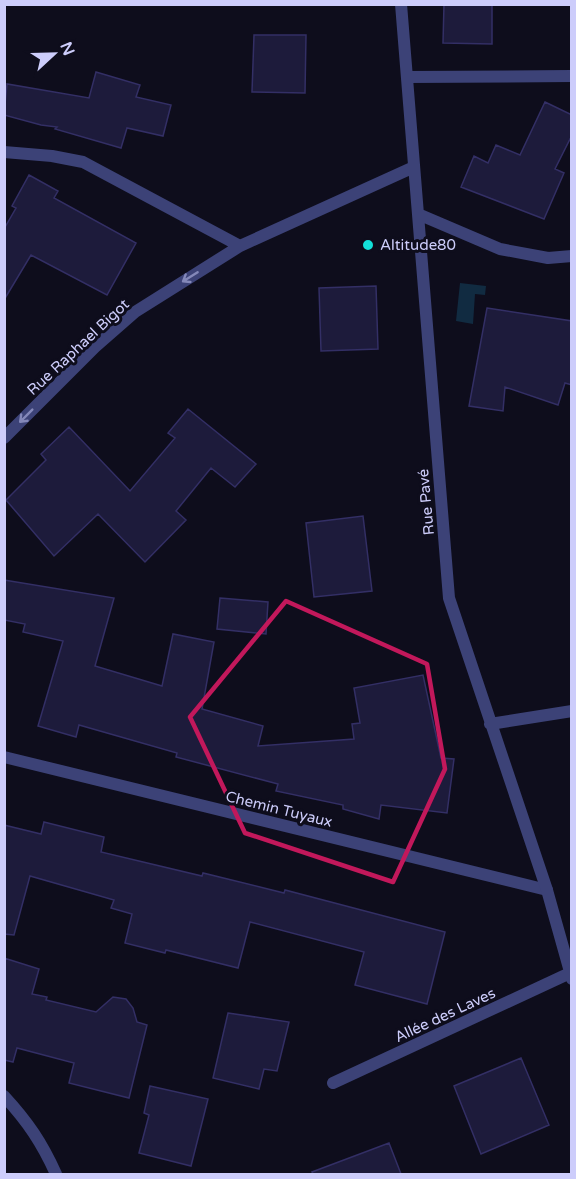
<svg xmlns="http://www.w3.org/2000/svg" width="576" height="1179" viewBox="0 0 576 1179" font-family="'Varela Round',sans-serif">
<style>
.water{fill:#112b41}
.building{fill:#1d1b3b;stroke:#332f65;stroke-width:1.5}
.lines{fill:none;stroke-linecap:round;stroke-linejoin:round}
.lane{stroke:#3c4277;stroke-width:12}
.street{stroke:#3c4277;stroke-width:12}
.oneway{stroke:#8488b9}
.marked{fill:none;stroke:#c2185b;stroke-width:4.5;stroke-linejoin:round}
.poi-dot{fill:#13e0d9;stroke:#0e0d1c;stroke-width:2}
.labels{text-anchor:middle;stroke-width:6;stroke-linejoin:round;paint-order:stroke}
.poi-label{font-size:15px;fill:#cdcdfb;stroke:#0e0d1c;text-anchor:start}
.street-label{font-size:15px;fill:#cdcdfb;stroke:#0e0d1c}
</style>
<rect width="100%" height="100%" fill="#0e0d1c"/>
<path class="water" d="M460 283 486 286 485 295 475 294 473 324 456 321Z"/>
<path class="building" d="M444 4H492V44L443 43Z
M254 35H306L305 93 252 92Z
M96 72 140 85 136 97 171 105 163 136 127 128 121 148 55 129 57 127 41 125 4 115 7 84 89 98Z
M545 102 572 115V135L555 169 564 173 544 219 461 187 474 156 488 163 496 145 520 155Z
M29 175 58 191 54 198 136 243 107 295 31 255 4 300V229L16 208 12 206Z
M376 286 378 349 321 351 319 288Z
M487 308 572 321V385L565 383 558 405 505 387 503 411 469 406Z
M188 409 256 464 235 487 211 468 176 511 186 520 145 562 98 514 54 556 6 500 46 460 41 454 69 427 130 491 175 438 168 433Z
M363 516 372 591 314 597 306 523Z
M4 580 114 598 95 666 162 686 173 634 214 642 202 709 263 726 258 746 354 739 352 724 360 723 354 688 423 675 441 758 454 759 447 813 381 805 379 819 343 809V805L276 791 278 784 176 757 177 753 79 725 76 737 38 726 63 641 23 632 25 624 4 620Z
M220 598 268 602 266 634 217 629Z
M44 822 104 837 101 852 202 876 203 873 284 893 285 890 445 932 427 1004 355 985 364 952 250 922 238 968 166 950 165 953 125 943 132 914 111 908 114 900 30 876 14 935 4 934V825L41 834Z
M4 958 39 969 32 994 47 997 46 1000 96 1012 113 997 126 999 133 1008 137 1022 147 1025 129 1098 69 1083 74 1063 17 1048 13 1062 4 1060Z
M228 1013 289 1022 277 1071 264 1069 259 1089 213 1078Z
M521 1058 549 1125 481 1154 454 1086Z
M150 1086 208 1099 191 1166 139 1153 149 1115 144 1113Z
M389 1143 401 1174H313L312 1172Z"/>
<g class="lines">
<path class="lane" d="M4 757 547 890"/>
<path class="street" d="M401 4 449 598 547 890 572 979
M407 77 572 76
M4 152 52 156 83 162 240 246
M418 214 500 249 548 258 572 256
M4 438 95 347 135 312 240 246 414 167
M490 724 572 711
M333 1083 570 973
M4 1096C28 1122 42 1143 56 1174"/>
</g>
<defs><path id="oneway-shaft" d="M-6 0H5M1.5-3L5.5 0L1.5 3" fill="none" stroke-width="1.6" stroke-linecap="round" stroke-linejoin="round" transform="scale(1.5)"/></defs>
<g class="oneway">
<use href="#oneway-shaft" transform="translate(190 277) rotate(148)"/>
<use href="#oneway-shaft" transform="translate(26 416) rotate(135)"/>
</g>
<path class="marked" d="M286 601 427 664 445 769 393 882 245 833 190 717Z"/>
<circle class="poi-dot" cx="368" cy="245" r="6"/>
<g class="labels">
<g class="poi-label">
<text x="380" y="250">Altitude80</text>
</g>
<g class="street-label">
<text transform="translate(78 347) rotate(-43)" y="5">Rue Raphael Bigot</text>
<text transform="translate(426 502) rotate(-95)" y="5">Rue Pavé</text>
<text transform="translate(279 809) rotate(14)" y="5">Chemin Tuyaux</text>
<text transform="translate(445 1015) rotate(-25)" y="5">Allée des Laves</text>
</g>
</g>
<rect width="576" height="1179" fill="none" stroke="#cdcdfb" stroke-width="12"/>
<g transform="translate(54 54) rotate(68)" stroke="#0e0d1c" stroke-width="4.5" paint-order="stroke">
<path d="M0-4.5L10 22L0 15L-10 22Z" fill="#cdcdfb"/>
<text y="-9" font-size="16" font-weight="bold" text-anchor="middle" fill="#cdcdfb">N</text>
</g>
</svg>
